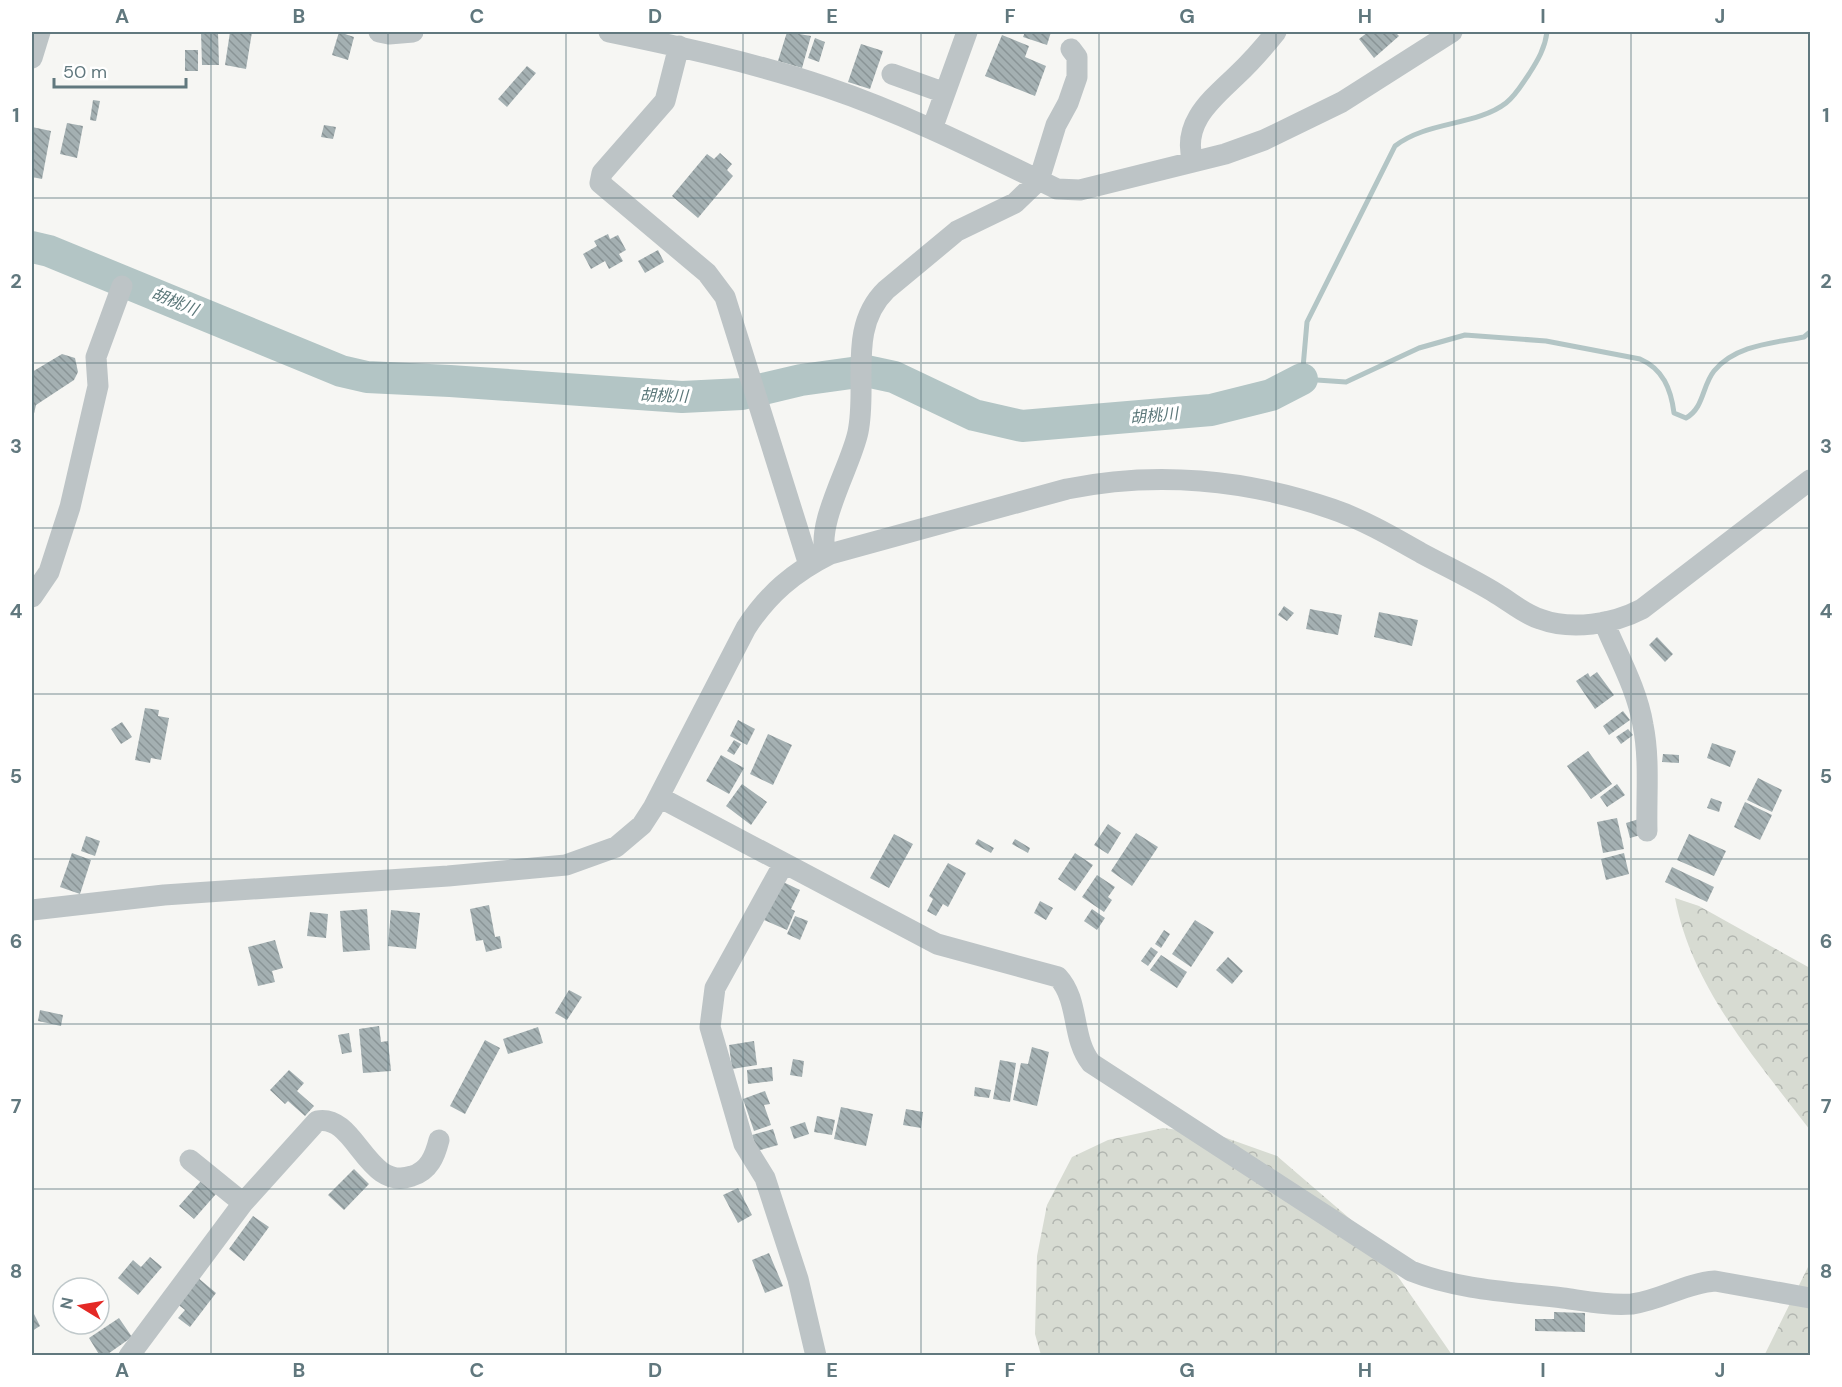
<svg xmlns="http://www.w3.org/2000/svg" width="1842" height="1387" viewBox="0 0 1842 1387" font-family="'DM Sans','Noto Sans JP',sans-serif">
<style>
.forest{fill:url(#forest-crowns)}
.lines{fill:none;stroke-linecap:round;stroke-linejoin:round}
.stream{stroke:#b3c5c5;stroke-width:5}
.river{stroke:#b3c5c5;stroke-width:32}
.building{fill:url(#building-back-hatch)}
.minor{stroke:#bdc4c6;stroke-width:21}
.grid{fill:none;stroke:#61787e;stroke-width:1.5;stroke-opacity:0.55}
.labels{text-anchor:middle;stroke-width:6;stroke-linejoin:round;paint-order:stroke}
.water-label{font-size:16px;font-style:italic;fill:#5c787a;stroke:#fff}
.neatline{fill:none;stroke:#61787e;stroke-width:2}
.grid-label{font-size:20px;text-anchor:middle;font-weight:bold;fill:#61787e}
</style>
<defs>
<pattern id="forest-crowns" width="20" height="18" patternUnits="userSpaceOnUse" patternTransform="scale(1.5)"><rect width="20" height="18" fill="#d7dbd2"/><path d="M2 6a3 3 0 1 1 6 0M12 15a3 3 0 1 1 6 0" fill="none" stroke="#b2b6b0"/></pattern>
<pattern id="building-back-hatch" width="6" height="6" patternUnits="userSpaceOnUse" patternTransform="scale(1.5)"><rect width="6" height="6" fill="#a4b0b2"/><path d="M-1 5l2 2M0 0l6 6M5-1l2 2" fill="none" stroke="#899496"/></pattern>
</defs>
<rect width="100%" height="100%" fill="#f6f6f3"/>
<path class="forest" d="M1675 898 1699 906 1810 968V1130C1756 1059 1692 988 1675 898Z
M1163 1128 1218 1135 1277 1156 1370 1236 1452 1355H1041L1035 1334 1037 1256 1047 1205 1072 1157 1108 1140Z
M1810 1261V1355L1764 1356 1810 1263Z"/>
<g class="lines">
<path class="stream" d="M1547 32C1545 48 1538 60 1529 74 1522 84 1516 95 1506 103 1476 126 1427 121 1395 146L1307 322 1302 379 1346 382 1419 348 1465 335 1546 341 1640 359C1663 369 1671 389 1674 413L1686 418C1704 408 1702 386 1714 371 1735 345 1773 343 1804 337L1810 332"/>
<path class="river" d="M32 247 49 251 341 371 367 377 450 381 682 397 742 394 801 380 866 371 894 377 974 415 1022 426 1211 410 1271 395 1302 379"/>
</g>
<path class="building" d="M201 32H218L219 65H202Z
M230 32H252L246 69 225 65Z
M339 32 354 37 348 60 332 55Z
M787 32 811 36 802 68 778 61Z
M1025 32H1051L1047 45 1023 37Z
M1368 32H1395L1399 36 1374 58 1359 39Z
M1002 35 1029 46 1025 57 1046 66 1035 96 985 76Z
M815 38 825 42 819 62 808 58Z
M861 44 883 51 870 89 848 82Z
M185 50H198V71H185Z
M527 66 536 73 507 107 498 99Z
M93 100 100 101 96 121 90 120Z
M67 123 83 126 77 158 60 154Z
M324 125 336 127 333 139 321 137Z
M32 127 51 131 42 179 32 177Z
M720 153 732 164 727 170 733 176 698 218 672 196 707 154 714 159Z
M608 234 610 239 618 235 626 250 619 254 623 261 609 269 605 261 591 269 583 254 597 246 594 241Z
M658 250 664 262 645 273 638 261Z
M62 354 75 358 78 372 74 380 36 405 32 422V372Z
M1284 606 1294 613 1287 621 1278 615Z
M1310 609 1342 615 1338 635 1306 629Z
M1379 612 1418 620 1412 646 1374 637Z
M1657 637 1673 654 1665 662 1649 645Z
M1597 672 1614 695 1595 709 1576 681 1588 673 1590 677Z
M145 708 159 710 158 716 169 718 161 760 151 758 150 763 135 760Z
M1623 711 1630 720 1609 735 1603 726Z
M738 720 755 729 747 745 730 736Z
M122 722 132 737 121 744 111 729Z
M1628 729 1633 735 1621 744 1616 737Z
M768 734 792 745 773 785 750 774Z
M734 740 741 744 734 755 727 751Z
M1712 743 1736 751 1730 767 1707 758Z
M1588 751 1612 784 1591 799 1567 766Z
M1663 754 1679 755V763L1662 762Z
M721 755 744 768 729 794 706 781Z
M1758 778 1782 790 1772 812 1747 800Z
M742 784 767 802 751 825 726 806Z
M1617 784 1625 795 1607 807 1600 797Z
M1711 798 1722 802 1719 812 1707 808Z
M1745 802 1772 815 1760 840 1734 827Z
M1617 818 1624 849 1603 853 1597 822Z
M1639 819 1644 834 1630 838 1626 823Z
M1108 824 1121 833 1108 854 1094 845Z
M1136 833 1158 847 1132 886 1111 871Z
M894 834 913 844 889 888 870 878Z
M1689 834 1726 851 1714 876 1677 860Z
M86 836 100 841 95 856 81 851Z
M978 839 994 848 991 853 975 844Z
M1015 839 1030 848 1028 853 1012 844Z
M72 853 91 860 80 894 60 887Z
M1075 853 1093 865 1075 891 1058 879Z
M1624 853 1629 874 1606 880 1601 859Z
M948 863 966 873 948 907 943 904 936 916 927 911 933 899 929 896Z
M1672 867 1714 887 1707 902 1665 882Z
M1097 875 1115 887 1108 897 1112 900 1104 912 1082 897Z
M781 881 800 890 791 909 795 911 787 930 764 920Z
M1040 901 1053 908 1046 920 1034 913Z
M489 905 495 937 500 936 502 948 486 952 483 940 476 941 470 909Z
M367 909 370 950 343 952 340 911Z
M1092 909 1105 918 1097 930 1084 921Z
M391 910 420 913 416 949 388 946Z
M310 912 328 914 326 938 307 936Z
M795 916 808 921 800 940 787 934Z
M1195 920 1214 932 1191 967 1172 954Z
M1164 930 1170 934 1161 948 1155 944Z
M275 940 283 968 272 971 275 982 258 986 248 947Z
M1151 947 1158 952 1148 966 1141 961Z
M1161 955 1187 972 1177 988 1150 970Z
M1228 957 1243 971 1232 984 1216 970Z
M569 990 582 997 567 1020 555 1013Z
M40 1010 63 1015 61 1026 38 1021Z
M379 1026 381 1042 388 1041 391 1071 363 1073 359 1029Z
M538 1027 543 1043 508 1054 503 1039Z
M349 1033 352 1052 342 1054 338 1035Z
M485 1040 500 1048 465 1114 450 1106Z
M754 1041 757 1065 732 1069 729 1045Z
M1032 1047 1049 1052 1037 1106 1013 1100 1021 1063 1028 1064Z
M793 1059 804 1061 802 1077 790 1075Z
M1000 1060 1016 1063 1010 1102 993 1099Z
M772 1067 773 1081 748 1084 747 1070Z
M289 1070 304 1083 297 1091 314 1106 305 1116 288 1101 285 1104 270 1090Z
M975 1087 991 1090 989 1098 974 1096Z
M765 1091 770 1104 764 1105 771 1125 754 1131 743 1099Z
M841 1107 873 1114 866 1146 834 1139Z
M906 1109 923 1112 921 1128 903 1125Z
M817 1116 835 1120 832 1135 814 1132Z
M805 1122 809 1134 794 1139 790 1127Z
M773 1129 778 1145 757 1151 752 1135Z
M354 1169 369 1184 344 1210 328 1195Z
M201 1181 216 1194 194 1219 179 1206Z
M738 1188 752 1215 738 1223 723 1195Z
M253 1216 269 1227 244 1261 229 1249Z
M769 1253 783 1286 765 1293 752 1260Z
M150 1257 162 1267 138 1295 118 1278 133 1260 141 1267Z
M197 1277 216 1293 190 1327 178 1318 185 1310 176 1303Z
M32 1310 40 1326 32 1331Z
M1554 1312 1585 1313V1332L1535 1331V1319H1554Z
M119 1318 132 1337 105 1356H100L89 1338Z"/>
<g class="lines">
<path class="minor" d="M379 32 389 34 413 32
M609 32C682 47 755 63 826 87 906 114 981 152 1057 189L1080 190 1225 154 1264 140 1342 102 1452 32
M679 46 665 101 602 173 600 183 707 273 725 297 809 565
M32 58 40 32
M892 74 945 93
M932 129 967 32
M1193 162C1181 123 1212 99 1236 76 1251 62 1264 47 1276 32
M826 556C815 524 851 466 858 432 868 384 847 328 886 290L957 231 1015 203 1039 180 1056 125 1068 103 1077 77V57L1071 49
M32 597 49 572 70 507 98 386 96 357 122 286
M1604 622C1618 656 1637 689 1643 725 1650 760 1646 796 1647 831
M659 797 937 944 1058 977C1080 1001 1071 1038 1091 1063L1411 1271C1459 1290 1512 1292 1563 1298 1585 1301 1610 1306 1632 1304 1661 1300 1686 1283 1715 1281L1810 1298
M784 863 715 988 710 1027 744 1144 765 1178 798 1279 816 1356
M32 910 164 895 448 876 566 865 616 847 642 825 653 808 746 628C768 594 794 572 830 554L1067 489C1155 471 1246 479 1332 509 1362 519 1393 537 1421 553 1447 567 1473 579 1497 594 1512 603 1524 614 1540 619 1572 631 1613 624 1642 609L1810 480
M190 1160 243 1203
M129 1356 243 1203 317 1121C356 1113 366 1192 412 1176 429 1171 435 1156 439 1140"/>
</g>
<path class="grid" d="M211 32V1356M388 32V1356M566 32V1356M743 32V1356M921 32V1356M1099 32V1356M1276 32V1356M1454 32V1356M1631 32V1356M32 198H1810M32 363H1810M32 528H1810M32 694H1810M32 859H1810M32 1024H1810M32 1189H1810"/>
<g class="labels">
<g class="water-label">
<text transform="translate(175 301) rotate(22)" y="6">胡桃川</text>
<text transform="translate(664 395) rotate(2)" y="6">胡桃川</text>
<text transform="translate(1154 415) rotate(-5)" y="6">胡桃川</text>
</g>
</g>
<rect width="1842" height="1387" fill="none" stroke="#ffffff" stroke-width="66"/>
<g transform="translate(81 1306) rotate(281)"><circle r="28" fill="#ffffff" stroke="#c0c9cb" stroke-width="1.5"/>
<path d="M0-4.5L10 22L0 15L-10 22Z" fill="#e42925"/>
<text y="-9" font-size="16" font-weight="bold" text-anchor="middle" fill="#61787e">N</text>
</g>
<path d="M54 78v9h132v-9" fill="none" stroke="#61787e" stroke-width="3"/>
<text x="63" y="78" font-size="18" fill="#61787e" stroke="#ffffff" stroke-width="4.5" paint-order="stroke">50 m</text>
<rect x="33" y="33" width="1776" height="1321" class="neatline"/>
<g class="grid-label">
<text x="122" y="23">A</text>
<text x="299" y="23">B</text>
<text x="477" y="23">C</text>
<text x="655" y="23">D</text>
<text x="832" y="23">E</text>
<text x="1010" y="23">F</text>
<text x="1187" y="23">G</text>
<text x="1365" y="23">H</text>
<text x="1543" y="23">I</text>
<text x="1720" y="23">J</text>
<text x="16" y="122">1</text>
<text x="1826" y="122">1</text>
<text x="16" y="288">2</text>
<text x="1826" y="288">2</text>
<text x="16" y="453">3</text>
<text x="1826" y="453">3</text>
<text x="16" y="618">4</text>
<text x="1826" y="618">4</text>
<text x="16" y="783">5</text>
<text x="1826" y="783">5</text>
<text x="16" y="948">6</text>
<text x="1826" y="948">6</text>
<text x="16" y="1113">7</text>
<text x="1826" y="1113">7</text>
<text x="16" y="1278">8</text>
<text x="1826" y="1278">8</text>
<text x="122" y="1377">A</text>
<text x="299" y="1377">B</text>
<text x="477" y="1377">C</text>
<text x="655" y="1377">D</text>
<text x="832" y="1377">E</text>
<text x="1010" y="1377">F</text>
<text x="1187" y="1377">G</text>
<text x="1365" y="1377">H</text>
<text x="1543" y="1377">I</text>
<text x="1720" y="1377">J</text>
</g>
</svg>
